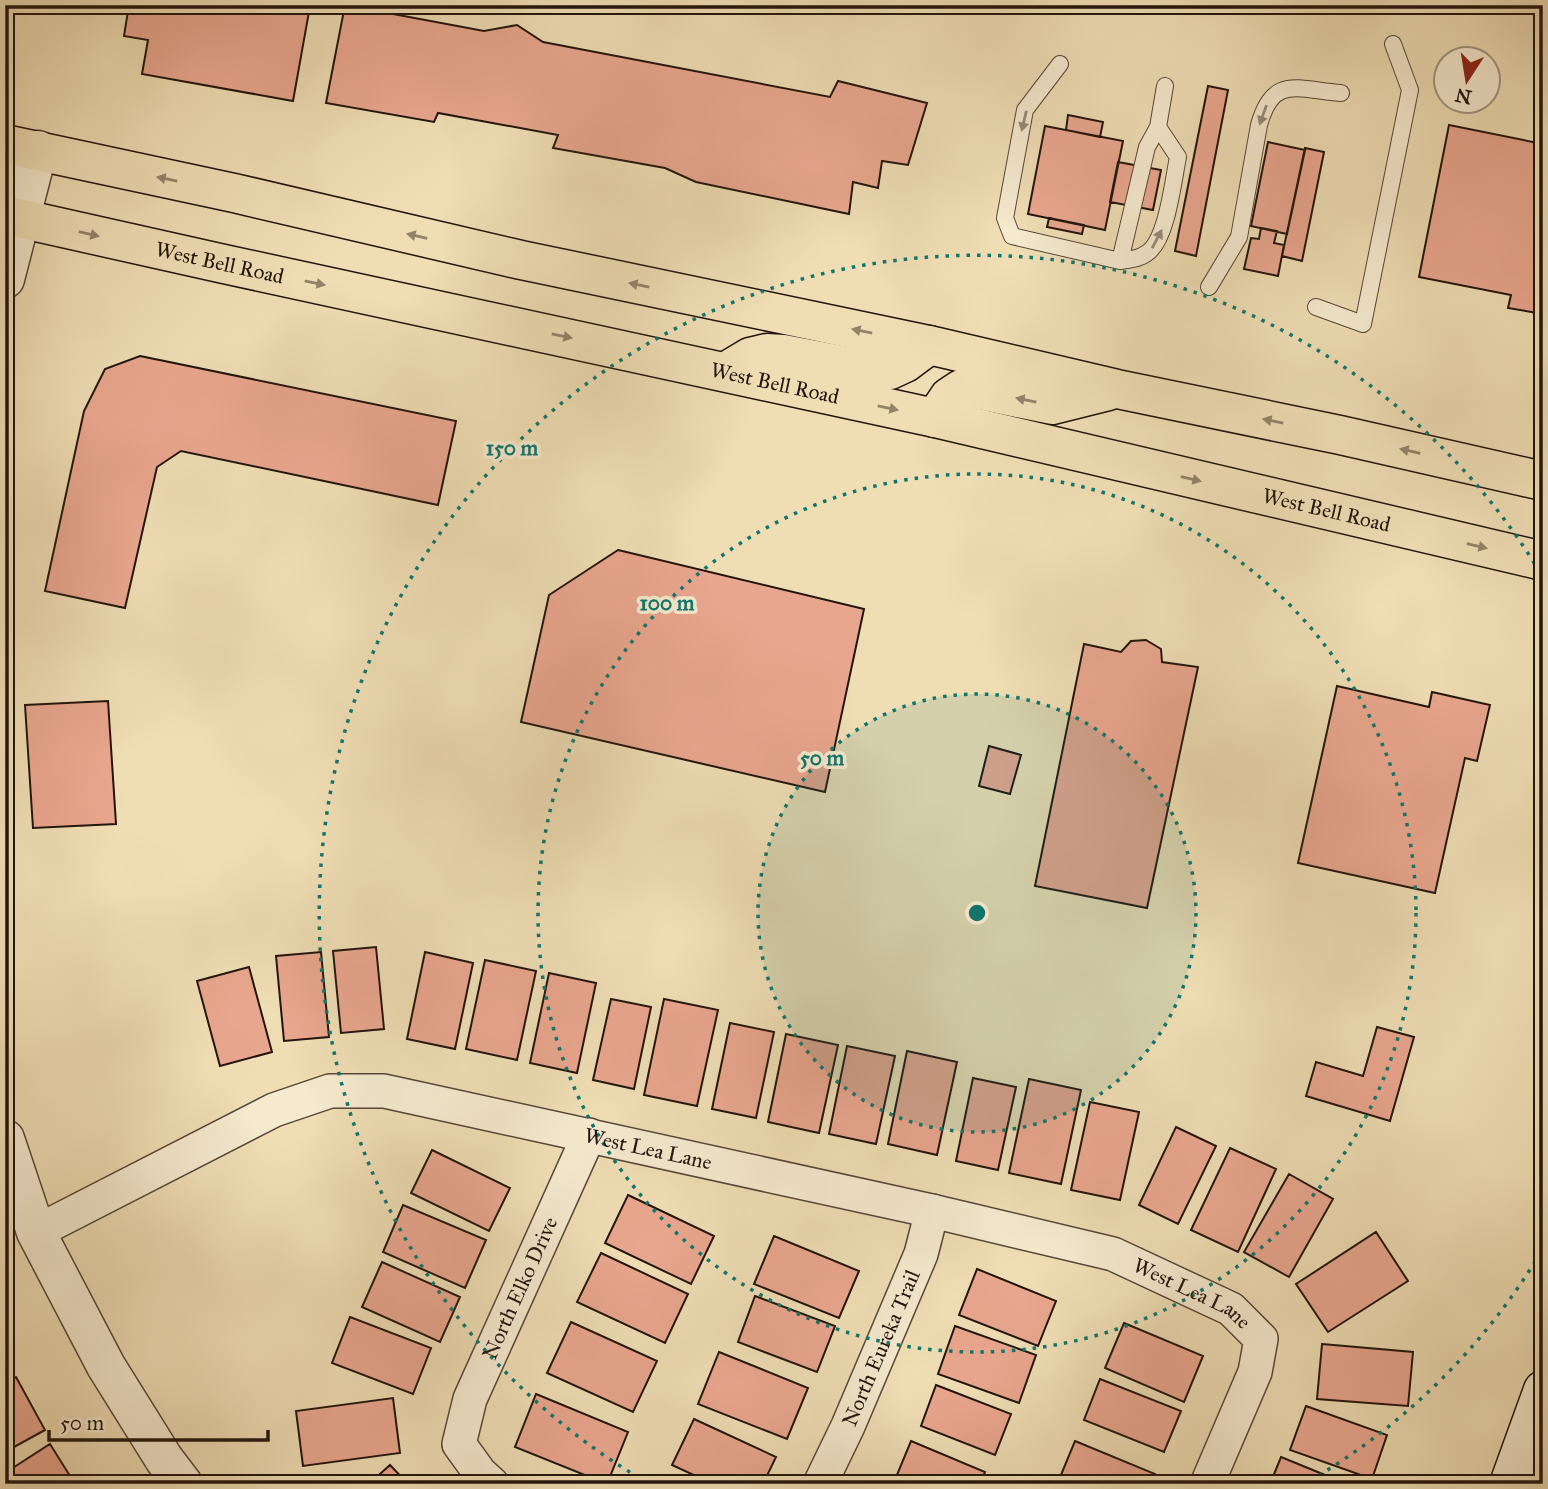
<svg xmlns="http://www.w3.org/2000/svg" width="1548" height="1489" viewBox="0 0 1548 1489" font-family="'IM FELL Great Primer',serif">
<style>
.building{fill:#e9a68e;stroke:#22150e;stroke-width:2}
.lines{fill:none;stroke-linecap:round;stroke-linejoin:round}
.service-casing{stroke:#554738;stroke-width:18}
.minor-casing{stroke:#554738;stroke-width:36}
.tertiary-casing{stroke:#554738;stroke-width:41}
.secondary-casing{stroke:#22150e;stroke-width:41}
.primary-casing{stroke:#22150e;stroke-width:41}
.service{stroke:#f5e9ce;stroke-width:16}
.minor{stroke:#f5e9ce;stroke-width:33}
.tertiary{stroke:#f5e9ce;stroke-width:38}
.secondary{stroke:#f5e9ce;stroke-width:38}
.primary{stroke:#efddb4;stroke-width:38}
.oneway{fill:#968a78}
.oneway2{fill:#938369}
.ring{fill:none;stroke:#0f766e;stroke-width:3.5;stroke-dasharray:3.5 7}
.labels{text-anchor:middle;stroke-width:7;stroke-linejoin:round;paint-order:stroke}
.street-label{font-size:21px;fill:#22150e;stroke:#f5e9ce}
.centre{fill:#0f766e;stroke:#f5e9ce;stroke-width:3.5}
.ring-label{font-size:21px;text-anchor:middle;font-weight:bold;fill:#0f766e;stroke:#f5e9ce;stroke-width:7;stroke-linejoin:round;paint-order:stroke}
</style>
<rect width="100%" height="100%" fill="#efddb4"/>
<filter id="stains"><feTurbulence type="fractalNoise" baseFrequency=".00286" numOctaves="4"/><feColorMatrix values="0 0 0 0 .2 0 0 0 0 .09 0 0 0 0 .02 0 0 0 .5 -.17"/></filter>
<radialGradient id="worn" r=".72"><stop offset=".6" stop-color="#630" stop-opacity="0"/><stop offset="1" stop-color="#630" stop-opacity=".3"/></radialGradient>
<path class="building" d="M105 5 310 6 293 101 142 74 148 40 124 36 128 11Z
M345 5 484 31 517 25 543 42 830 97 838 81 927 103 908 165 882 161 878 188 853 182 849 214 696 182 665 168 553 148 558 135 438 113 434 122 326 103Z
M1208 86 1228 90 1196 256 1175 251Z
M1068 115 1103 122 1100 137 1066 130Z
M1449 125 1543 144V314L1508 308 1511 295 1419 277Z
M1045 126 1123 141 1105 230 1028 214Z
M1268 142 1305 150 1287 234 1251 226Z
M1305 148 1324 152 1302 261 1282 256Z
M1118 162 1161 170 1153 210 1110 202Z
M1049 218 1084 225 1082 234 1047 227Z
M1261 228 1277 231 1274 243 1284 245 1278 276 1244 269 1251 238 1259 239Z
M140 356 456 421 438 505 181 451 157 467 125 608 45 591 84 411 105 369Z
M618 550 864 609 825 792 521 722 549 595Z
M1146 640 1161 649 1162 662 1198 667 1147 908 1035 886 1084 644 1121 652 1131 641Z
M1337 686 1429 707 1432 692 1490 705 1477 761 1465 758 1435 893 1298 863Z
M108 701 116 824 33 828 25 705Z
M989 746 1021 755 1010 794 979 786Z
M376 947 384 1029 341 1033 333 951Z
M321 952 329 1037 284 1041 276 956Z
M425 952 473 963 455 1049 407 1039Z
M485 960 536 971 517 1060 466 1049Z
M249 967 272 1052 220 1066 197 981Z
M549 973 596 983 577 1073 530 1063Z
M611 999 651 1007 634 1089 593 1080Z
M664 999 718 1010 697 1106 644 1095Z
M730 1023 774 1032 756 1118 712 1109Z
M1377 1027 1414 1037 1390 1121 1306 1096 1316 1062 1363 1076Z
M786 1034 838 1045 819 1133 768 1122Z
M847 1046 895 1056 876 1144 829 1134Z
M907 1051 957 1062 937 1155 888 1144Z
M973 1078 1016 1087 998 1170 956 1161Z
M1029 1079 1081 1090 1061 1184 1009 1173Z
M1090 1102 1139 1112 1120 1200 1071 1190Z
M1176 1127 1216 1146 1178 1224 1139 1205Z
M1230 1148 1276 1169 1238 1252 1191 1230Z
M432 1150 510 1188 489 1231 411 1193Z
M1289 1174 1333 1199 1289 1277 1244 1252Z
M628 1195 714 1236 691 1284 605 1243Z
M403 1205 486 1240 465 1288 383 1252Z
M1376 1232 1408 1281 1328 1332 1296 1284Z
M774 1236 859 1271 839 1318 754 1284Z
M601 1253 688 1294 665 1343 577 1302Z
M382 1262 460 1297 440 1342 362 1307Z
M977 1269 1056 1301 1038 1346 959 1315Z
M755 1296 835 1326 817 1372 738 1342Z
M350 1317 431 1348 413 1394 332 1363Z
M571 1322 657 1361 633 1412 547 1373Z
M1124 1323 1203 1356 1184 1402 1105 1368Z
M955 1326 1036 1355 1019 1403 938 1374Z
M1322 1344 1413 1352 1408 1406 1317 1399Z
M719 1352 808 1388 787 1439 698 1404Z
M16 1377 45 1430 5 1452V1383Z
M1100 1379 1181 1411 1164 1452 1084 1420Z
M936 1385 1011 1414 995 1455 921 1426Z
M536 1394 628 1432 607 1484 515 1447Z
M393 1398 400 1453 303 1466 296 1411Z
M1306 1406 1387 1435 1372 1479 1290 1450Z
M694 1419 776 1457 763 1484H713L672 1465Z
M911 1441 985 1472 980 1484H899L894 1482Z
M1075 1441 1155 1474 1151 1484H1063L1058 1482Z
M50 1444 75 1484H5V1473Z
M1281 1457 1347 1484H1270Z
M390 1465 408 1484H369Z"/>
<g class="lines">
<g class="service-casing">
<path id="service" d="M1060 64 1025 110 1005 218 1012 236 1120 261C1129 260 1139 259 1147 253 1167 240 1173 181 1178 157L1158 127 1165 86
M1120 261 1147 147 1158 127
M1209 287 1239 237 1259 125C1273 74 1298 90 1341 93
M1316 307 1363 324 1410 90 1393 44"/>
</g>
<g class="minor-casing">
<g id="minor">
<path id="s1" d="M36 1232 274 1110 330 1091H384L932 1211 1113 1254 1231 1309 1261 1339 1255 1372 1207 1484"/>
<path id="s2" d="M492 1484 480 1473 459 1444 470 1399 589 1135"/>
<path id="s3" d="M820 1484 848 1426 921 1254 932 1211"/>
</g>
</g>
<g class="tertiary-casing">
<path id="tertiary" d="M5 279 38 150
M5 1139 36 1232 106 1366 164 1459 183 1484"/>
</g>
<g class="secondary-casing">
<path id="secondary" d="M1509 1484 1543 1390"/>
</g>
<g class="primary-casing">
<g id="primary">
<path d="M5 144 234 193 521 260 929 345 1117 389 1340 435 1543 481"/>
<path id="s4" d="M5 215 224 264 935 418 1543 561"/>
<path d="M725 372 750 357 767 353 783 354 873 371 890 370 905 363 929 345"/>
<path d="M935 418 949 397 961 389 979 390 1052 405 1108 391"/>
</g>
</g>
<use href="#service" class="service"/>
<use href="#minor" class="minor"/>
<use href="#tertiary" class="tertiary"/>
<use href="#secondary" class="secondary"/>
<use href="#primary" class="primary"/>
</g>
<defs><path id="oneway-solid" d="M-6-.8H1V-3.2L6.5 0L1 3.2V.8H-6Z" transform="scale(1.75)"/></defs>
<g class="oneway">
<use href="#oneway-solid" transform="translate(1263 115) rotate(110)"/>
<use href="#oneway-solid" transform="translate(1024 121) rotate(103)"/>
<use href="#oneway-solid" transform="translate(1157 239) rotate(-62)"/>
</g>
<g class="oneway2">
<use href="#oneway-solid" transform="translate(167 179) rotate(-168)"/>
<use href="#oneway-solid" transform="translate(89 234) rotate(13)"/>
<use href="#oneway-solid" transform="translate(417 236) rotate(-167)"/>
<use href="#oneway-solid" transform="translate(315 283) rotate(12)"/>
<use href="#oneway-solid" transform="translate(639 285) rotate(-168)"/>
<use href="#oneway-solid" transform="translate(862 331) rotate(-168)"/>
<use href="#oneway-solid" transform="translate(562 336) rotate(12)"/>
<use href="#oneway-solid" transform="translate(1026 400) rotate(-168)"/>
<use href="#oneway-solid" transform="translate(888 408) rotate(12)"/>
<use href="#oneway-solid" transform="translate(1273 421) rotate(-168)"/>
<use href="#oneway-solid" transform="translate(1410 451) rotate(-167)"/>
<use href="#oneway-solid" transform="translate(1191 479) rotate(13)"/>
<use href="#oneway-solid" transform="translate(1477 546) rotate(13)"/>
</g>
<circle cx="977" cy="913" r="219" fill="#0f766e" fill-opacity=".12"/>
<g class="ring">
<circle cx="977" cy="913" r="219"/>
<circle cx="977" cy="913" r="439"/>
<path d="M1541 1252A658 658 0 0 1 1306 1483M648 1483A658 658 0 1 1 1541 574"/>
</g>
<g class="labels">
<g class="street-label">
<text dy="7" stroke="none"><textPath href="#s4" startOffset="220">West Bell Road</textPath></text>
<text dy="7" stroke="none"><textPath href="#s4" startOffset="788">West Bell Road</textPath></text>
<text dy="7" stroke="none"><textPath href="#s4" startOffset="1354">West Bell Road</textPath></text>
<text dy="7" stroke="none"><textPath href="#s1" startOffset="651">West Lea Lane</textPath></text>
<text dy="7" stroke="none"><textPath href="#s2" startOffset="220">North Elko Drive</textPath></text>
<text dy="7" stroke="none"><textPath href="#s1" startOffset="1216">West Lea Lane</textPath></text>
<text dy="7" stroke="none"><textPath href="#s3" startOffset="149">North Eureka Trail</textPath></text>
</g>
</g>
<circle cx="977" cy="913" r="10" class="centre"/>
<g class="ring-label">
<text x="512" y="455">150 m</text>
<text x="667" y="610">100 m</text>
<text x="822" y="765">50 m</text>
</g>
<rect width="1548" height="1489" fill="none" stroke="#efddb4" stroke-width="28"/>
<rect x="7" y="7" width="1534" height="1475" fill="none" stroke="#22150e" stroke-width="3.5"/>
<rect x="14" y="14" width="1520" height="1461" fill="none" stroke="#22150e" stroke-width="2"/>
<g transform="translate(1467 80) rotate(192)"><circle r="33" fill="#f5e9ce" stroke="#a19481" stroke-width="2"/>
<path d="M0-5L12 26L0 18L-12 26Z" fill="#8f2418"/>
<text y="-10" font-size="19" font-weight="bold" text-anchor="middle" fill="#22150e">N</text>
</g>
<path d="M49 1430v10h219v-10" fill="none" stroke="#22150e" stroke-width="3.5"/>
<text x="60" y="1430" font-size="21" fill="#22150e" stroke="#f5e9ce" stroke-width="5" paint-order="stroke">50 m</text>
<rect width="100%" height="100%" filter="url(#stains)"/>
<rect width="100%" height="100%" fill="url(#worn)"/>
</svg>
